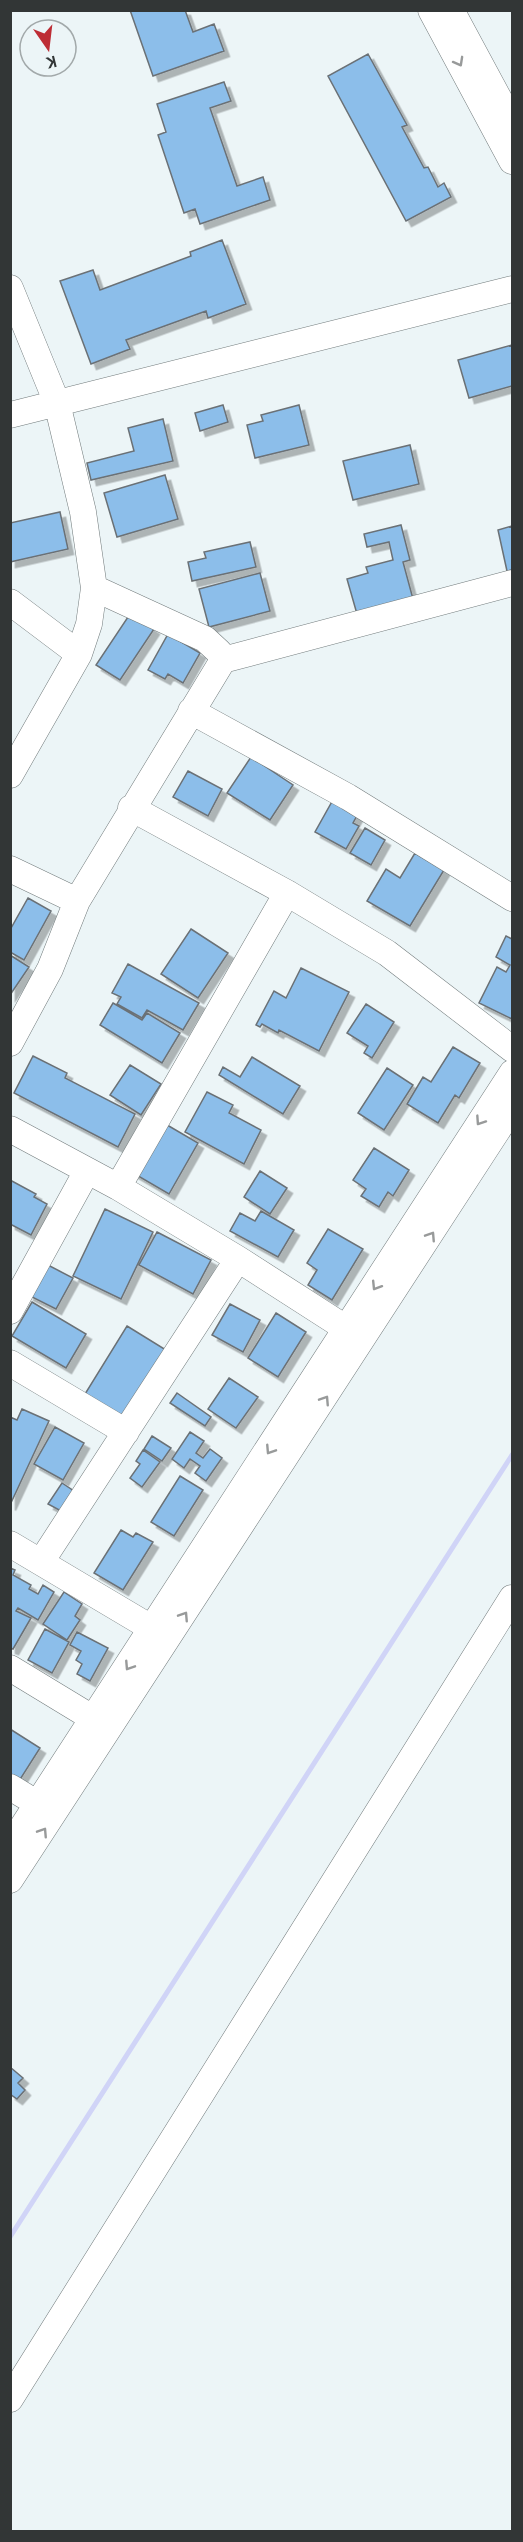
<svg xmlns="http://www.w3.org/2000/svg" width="523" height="2542" viewBox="0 0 523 2542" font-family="'Space Grotesk',sans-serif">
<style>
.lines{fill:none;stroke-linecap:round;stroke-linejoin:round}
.stream{stroke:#d0d4f7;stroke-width:5}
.building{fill:#8cbeea;stroke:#6b7176;stroke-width:1.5;filter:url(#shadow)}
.minor-casing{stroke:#727b7c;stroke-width:27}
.minor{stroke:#fff;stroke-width:26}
.oneway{stroke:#989a9a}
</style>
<defs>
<filter id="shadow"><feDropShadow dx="5.5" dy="5.5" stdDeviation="0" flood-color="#0004"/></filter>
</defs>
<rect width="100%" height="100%" fill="#ecf5f7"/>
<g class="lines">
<path class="stream" d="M10 2237 512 1455"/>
</g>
<path class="building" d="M130 10H185L193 32 214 24 224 51 153 76Z
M368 54 407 125 402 127 424 168 428 167 438 187 444 183 451 197 406 221 328 76Z
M224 82 231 101 210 108 237 186 263 177 270 200 200 224 195 209 184 213 158 135 166 132 157 104Z
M222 240 246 304 208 318 206 311 126 340 130 349 91 364 60 281 93 270 100 290 191 256 190 252Z
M512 345V386L469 398 458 360Z
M223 405 228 422 200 431 195 413Z
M299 405 309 445 255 458 247 425 263 421 261 415Z
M163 419 173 461 91 480 87 463 134 451 128 428Z
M410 445 419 484 353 500 343 461Z
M165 475 178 519 117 537 104 493Z
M60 512 68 549 10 562V523Z
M401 525 410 560 403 562 413 599 357 614 347 579 368 573 366 567 393 560 389 542 367 547 364 534Z
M512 526V570L507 571 498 530Z
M250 542 256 567 192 581 188 562 206 558 204 552Z
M260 573 270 611 209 627 199 589Z
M130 614 154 629 120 680 96 665Z
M168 634 200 653 183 683 168 674 165 679 148 670Z
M251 757 293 785 270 820 227 793Z
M188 771 222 789 208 816 173 797Z
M334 798 359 812 353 823 359 826 346 849 315 832Z
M365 828 385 840 371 865 350 853Z
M415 853 444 870 410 926 367 901 386 869 400 878Z
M28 898 51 911 24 960 10 952V930Z
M191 929 228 953 198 998 161 974Z
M506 936 512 939V1019L479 1003 497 967 506 972 510 965 496 957Z
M10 955 29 967 10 995Z
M128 964 199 1003 183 1030 147 1010 142 1018 117 1004 121 997 112 993Z
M301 968 349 992 319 1051 279 1030 278 1033 262 1024 260 1027 256 1025 274 991 286 998Z
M113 1003 142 1020 147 1013 180 1033 162 1063 100 1025Z
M366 1004 394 1022 372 1058 364 1053 368 1046 347 1033Z
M453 1047 480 1063 459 1098 455 1095 438 1123 407 1104 423 1077 431 1082Z
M33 1056 67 1073 65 1078 135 1114 118 1147 14 1093Z
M252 1057 300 1086 283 1114 219 1075 223 1067 240 1077Z
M130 1065 161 1084 141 1115 110 1095Z
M387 1068 413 1085 384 1130 358 1113Z
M207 1092 233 1105 229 1113 261 1130 244 1164 185 1132Z
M162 1122 198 1143 169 1194 133 1173Z
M374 1148 409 1170 393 1196 388 1192 379 1207 361 1196 366 1189 353 1180Z
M260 1171 287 1188 270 1214 244 1197Z
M10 1180 36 1194 34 1197 47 1204 31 1235 10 1224Z
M105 1209 153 1232 121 1299 73 1276Z
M261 1211 294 1230 278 1257 230 1231 240 1213 255 1221Z
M328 1229 363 1249 332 1300 308 1285 317 1270 307 1263Z
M157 1232 211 1260 193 1294 139 1265Z
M44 1263 73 1278 56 1309 28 1295Z
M32 1302 86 1334 66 1368 12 1336Z
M230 1304 260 1320 243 1352 212 1335Z
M276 1313 306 1332 278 1377 248 1358Z
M127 1326 166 1350 124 1418 85 1394Z
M229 1378 258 1397 236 1428 208 1409Z
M177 1393 211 1417 205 1426 170 1403Z
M22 1409 49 1421 10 1505V1417L17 1420Z
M55 1427 84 1443 63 1480 34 1464Z
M190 1432 204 1441 196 1453 203 1458 210 1449 222 1458 206 1481 195 1473 200 1466 190 1459 184 1468 172 1459Z
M152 1436 171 1448 162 1461 144 1449Z
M143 1450 160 1462 142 1487 130 1478 140 1464 136 1461Z
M180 1476 203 1490 174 1536 151 1522Z
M62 1483 74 1491 61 1511 48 1504Z
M121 1530 133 1537 136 1533 153 1542 123 1590 94 1573Z
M10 1568 15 1570 13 1575 31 1585 29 1589 38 1594 43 1585 54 1592 38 1620 18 1608 16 1611 31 1618 13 1649 10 1648Z
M64 1592 82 1604 75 1616 80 1620 67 1640 43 1624Z
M45 1629 69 1642 52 1673 28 1660Z
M77 1632 108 1648 90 1681 77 1674 82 1664 76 1660 81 1651 70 1645Z
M10 1729 40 1748 19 1781 10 1775Z
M10 2067 23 2078 18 2083 25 2090 17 2099 10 2094Z"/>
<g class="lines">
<g class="minor-casing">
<path id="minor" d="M431 10 512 161
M451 10 512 123
M10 288 57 403 83 512 94 588 89 624 79 654 10 775
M10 415 512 289
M94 588 205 639 219 652 223 660 512 583
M10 602 79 654
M191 711 348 797 512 898
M131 808 287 893 387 953 512 1049
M10 869 77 901
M10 1043 50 969 77 901 223 660
M10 1129 118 1187 238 1259 361 1338
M118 1187 287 893
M10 1311 87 1171
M10 1363 126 1432
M10 1544 153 1629
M41 1562 238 1259
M10 1668 94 1719
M10 1787 38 1804
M10 1846 512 1073
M10 1880 512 1108
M10 2399 512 1598"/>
</g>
<use href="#minor" class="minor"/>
</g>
<defs><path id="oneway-chevron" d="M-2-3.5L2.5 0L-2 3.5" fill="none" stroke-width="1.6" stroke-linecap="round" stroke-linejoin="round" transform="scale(1.5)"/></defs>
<g class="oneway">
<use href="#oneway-chevron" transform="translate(459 62) rotate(61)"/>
<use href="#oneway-chevron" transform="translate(480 1121) rotate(124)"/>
<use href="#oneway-chevron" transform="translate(431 1236) rotate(-57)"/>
<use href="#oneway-chevron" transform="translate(376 1286) rotate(122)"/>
<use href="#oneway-chevron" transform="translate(325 1400) rotate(-57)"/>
<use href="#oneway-chevron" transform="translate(270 1450) rotate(123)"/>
<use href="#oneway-chevron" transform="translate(184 1616) rotate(-57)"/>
<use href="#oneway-chevron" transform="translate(129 1666) rotate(123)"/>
<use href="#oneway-chevron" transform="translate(43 1832) rotate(-57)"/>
</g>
<rect width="523" height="2542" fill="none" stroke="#323636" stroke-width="24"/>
<g transform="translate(48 48) rotate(166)"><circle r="28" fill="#ecf5f7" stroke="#a2a9aa" stroke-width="1.5"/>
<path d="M0-4.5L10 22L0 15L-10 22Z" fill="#bd2d35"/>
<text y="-9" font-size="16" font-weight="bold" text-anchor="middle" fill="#323636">K</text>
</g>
</svg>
